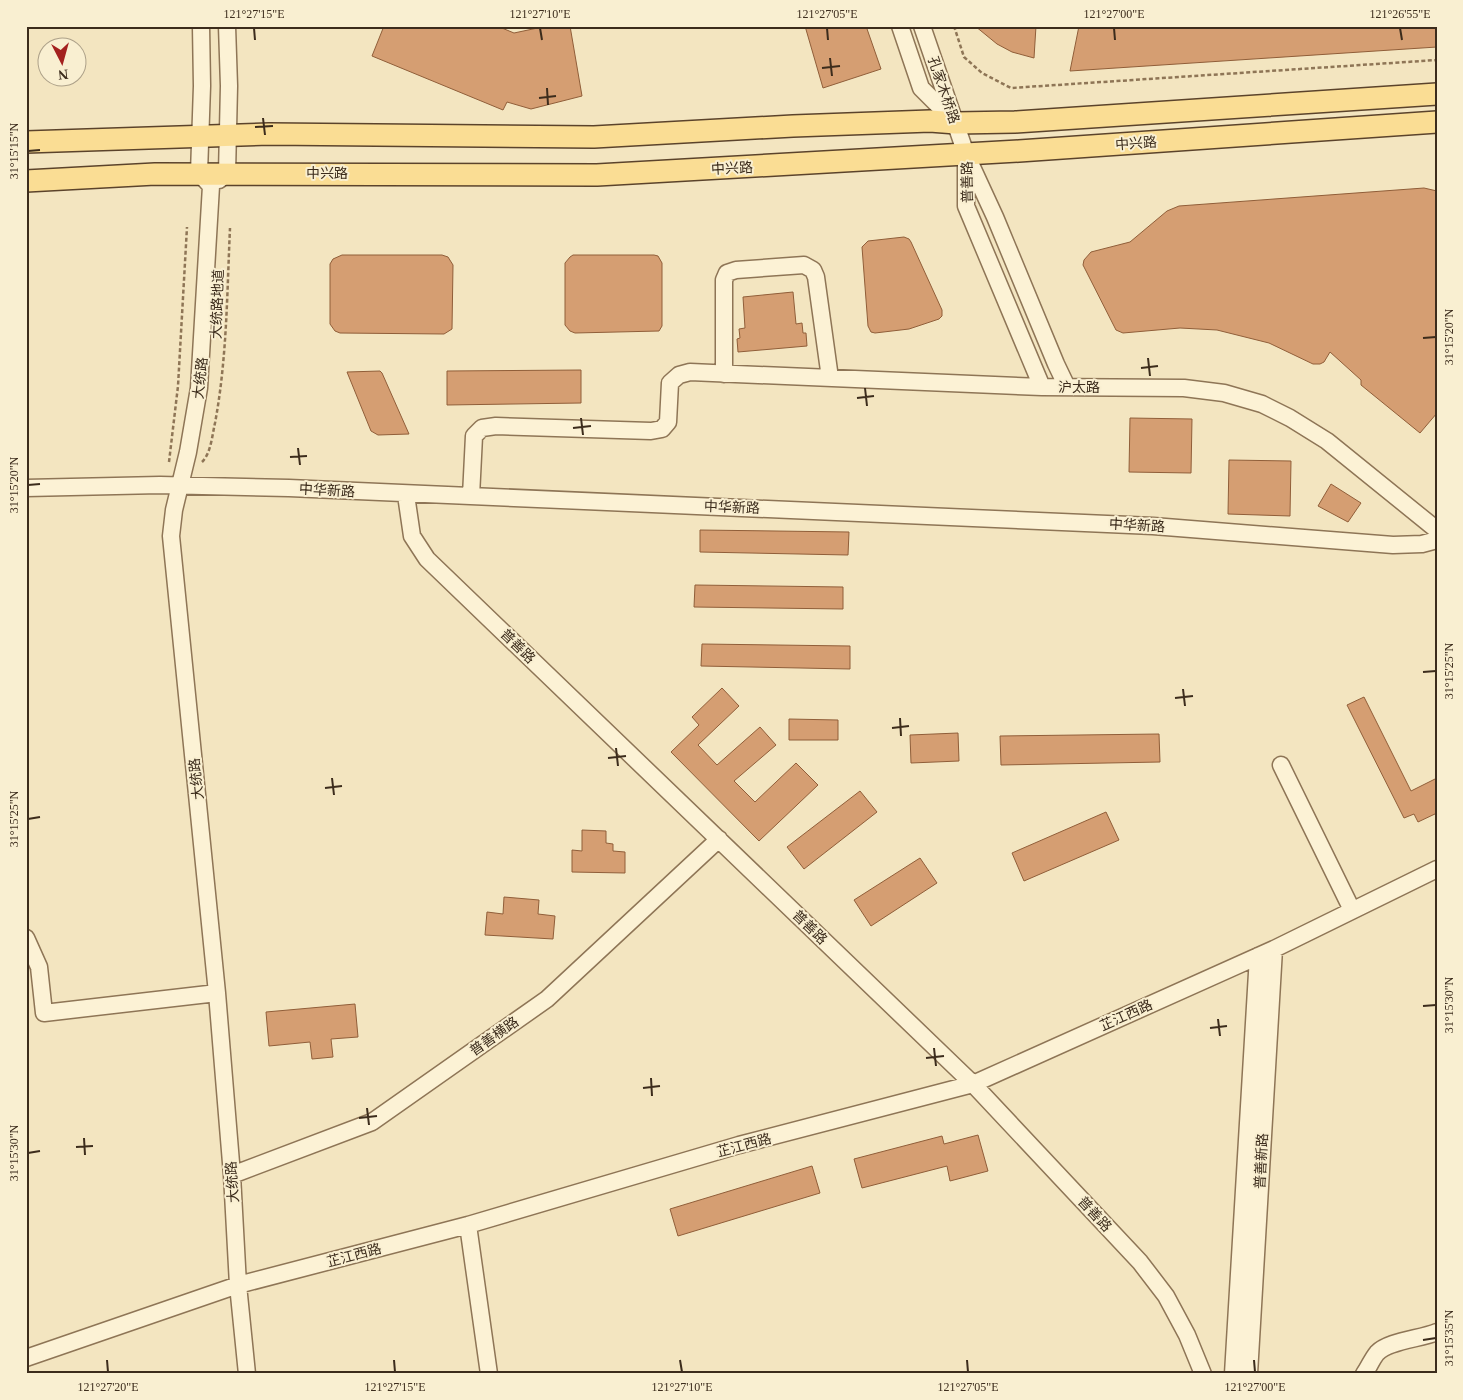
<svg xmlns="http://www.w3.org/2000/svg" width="1463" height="1400" viewBox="0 0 1463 1400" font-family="'Times New Roman','Noto Sans SC',serif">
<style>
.building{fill:#d59e72;stroke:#905e39}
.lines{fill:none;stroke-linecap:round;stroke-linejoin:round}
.minor-casing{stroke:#8e7556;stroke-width:19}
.major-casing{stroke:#5b432b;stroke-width:24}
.path{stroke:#8e7556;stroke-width:2.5;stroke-dasharray:4 2.5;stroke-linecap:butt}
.minor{stroke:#fcf2d5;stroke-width:16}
.major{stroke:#fadd94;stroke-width:21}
.ticks{fill:none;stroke:#3c2c1c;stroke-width:2}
.labels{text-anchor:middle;stroke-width:4;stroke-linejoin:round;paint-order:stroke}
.street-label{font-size:14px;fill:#3c2c1c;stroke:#f9efd1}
.neatline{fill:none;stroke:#3c2c1c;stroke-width:2}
.ticks-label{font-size:12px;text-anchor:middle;fill:#3c2c1c}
</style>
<rect width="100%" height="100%" fill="#f3e5c0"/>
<path class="building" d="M384 26H497L514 33 547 26H570L582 96 531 109 507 102 503 110 372 56Z
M805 26H866L881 69 823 88Z
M975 26H1036L1034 58 1012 52 997 44Z
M1079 26H1437V47L1070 71Z
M1424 188 1437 191V413L1420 433 1361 385V380L1330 352 1324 362 1320 364H1313L1269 343 1217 330 1180 328 1123 333 1116 330 1083 265 1084 260 1091 252 1130 242 1167 211 1179 206Z
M904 237 909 239 911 242 942 310V316L939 319 909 329 875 333 871 332 868 326 862 247 868 241Z
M342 255H442L448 257 453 265 452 329 444 334 340 333 335 331 330 324V264L333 259Z
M573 255H654L658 256 662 263V326L659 331 575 333 570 331 565 325V263L570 257Z
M793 292 796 324 802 323 803 333H806L807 346 738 352 737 339 740 338 739 329 745 328 743 297Z
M581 370V403L447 405V371Z
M380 371 382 373 409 434 378 435 371 431 347 372Z
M1130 418 1192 419 1191 473 1129 472Z
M1229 460 1291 461 1290 516 1228 514Z
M1331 484 1361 503 1348 522 1318 506Z
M700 530 849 532 848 555 700 552Z
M695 585 843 587V609L694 607Z
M702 644 850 646V669L701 666Z
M722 688 739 706 698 745 717 765 760 727 776 745 734 781 755 802 796 763 818 785 759 841 671 752 699 725 692 717Z
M1364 697 1411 791 1437 778V813L1418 822 1414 814 1404 818 1347 705Z
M789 719 838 720V740H789Z
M958 733 959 761 911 763 910 735Z
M1159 734 1160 762 1001 765 1000 736Z
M860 791 877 812 804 869 787 847Z
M1106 812 1119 840 1024 881 1012 853Z
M582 830 606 831V843L613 844V851L625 852V873L572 872V850L582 851Z
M920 858 937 883 871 926 854 900Z
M504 897 539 900 538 914 555 916 553 939 485 935 487 912 503 914Z
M355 1004 358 1037 331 1039 333 1057 312 1059 310 1042 269 1046 266 1012Z
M978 1135 988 1171 950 1181 947 1166 862 1188 854 1159 942 1136 944 1144Z
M812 1166 820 1193 678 1236 670 1209Z"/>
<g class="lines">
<g class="minor-casing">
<path id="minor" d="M201 26 202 86 199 173 211 186 199 388 188 452 174 510 171 536 217 993 232 1175 238 1285 247 1374
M900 26 921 88 952 119
M922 26 966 154 995 217 1056 364 1067 387
M966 159V206L1042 387
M219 180 227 173 229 86 227 26
M724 374V280L727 273 736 270 804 265 813 270 816 277 830 378
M26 488 160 485 289 488 1153 526 1393 545 1422 544 1437 540
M406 495 412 536 427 559 973 1084 1140 1262 1166 1296 1187 1335 1203 1374
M471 496 474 436 482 428 496 426 651 431 662 429 668 422 670 383 679 375 690 372 1042 387 1184 388 1224 393 1262 404 1290 418 1327 441 1437 530
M1281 765 1352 910
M26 938 39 967 44 1013 217 993
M232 1175 372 1122 547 999 719 839
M468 1225 489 1374
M26 1358 238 1285 468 1225 739 1145 973 1084 1274 949 1437 869
M1233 1374 1258 956
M1249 1374 1274 949
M1364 1374C1369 1367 1372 1359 1377 1353 1388 1341 1420 1339 1437 1332"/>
</g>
<g class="major-casing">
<path id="major" d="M26 142 269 134 594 137 793 126 930 121 956 123 1015 122 1437 94
M26 181 155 174 597 175 1019 151 1437 122"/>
</g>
<path class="path" d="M954 26 964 57 982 73 1011 88 1437 60
M169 462 178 386 187 227
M202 462C211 453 212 436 215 423 227 359 227 293 230 228"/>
<use href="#minor" class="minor"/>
<use href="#major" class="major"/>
</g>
<path class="ticks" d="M254 28 255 40M540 28 542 40M827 28 828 40M1114 28 1115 40M1400 28 1402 40M830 58 832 76M822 68 840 66M547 88 548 105M539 98 556 96M263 118 265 135M255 127 273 126M28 151 40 150M1423 338 1436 337M1148 358 1150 376M1141 368 1158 366M865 388 867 406M857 398 874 396M581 418 583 435M573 428 591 426M298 448 300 465M290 457 307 456M28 485 40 484M1423 672 1436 671M1183 689 1185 706M1175 698 1193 696M900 718 901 736M892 728 909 726M616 748 618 766M608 758 626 756M332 778 334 795M325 788 342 786M28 819 40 817M1423 1006 1436 1005M1218 1019 1220 1036M1210 1028 1227 1026M934 1048 936 1066M926 1058 944 1056M651 1078 652 1096M643 1088 660 1086M367 1108 369 1125M359 1118 377 1116M84 1138 85 1155M76 1147 93 1146M28 1153 40 1151M1423 1340 1436 1338M107 1360 108 1372M394 1360 395 1372M680 1360 682 1372M967 1360 968 1372M1254 1360 1255 1372"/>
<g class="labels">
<g class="street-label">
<text transform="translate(944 90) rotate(71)" y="5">孔家木桥路</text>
<text transform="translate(1136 143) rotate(-4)" y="5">中兴路</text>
<text transform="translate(732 168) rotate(-3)" y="5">中兴路</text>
<text x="327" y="178">中兴路</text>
<text transform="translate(967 182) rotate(-91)" y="5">普善路</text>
<text transform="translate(217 304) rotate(-88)" y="5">大统路地道</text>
<text transform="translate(200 378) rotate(-84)" y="5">大统路</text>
<text x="1079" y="392">沪太路</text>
<text transform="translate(327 490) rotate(3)" y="5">中华新路</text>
<text transform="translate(732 507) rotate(2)" y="5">中华新路</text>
<text transform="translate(1137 525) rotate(3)" y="5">中华新路</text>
<text transform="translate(518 646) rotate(44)" y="5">普善路</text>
<text transform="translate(196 779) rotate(-96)" y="5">大统路</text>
<text transform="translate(810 927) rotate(44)" y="5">普善路</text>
<text transform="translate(1126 1015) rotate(-24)" y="5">芷江西路</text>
<text transform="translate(494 1036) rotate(-35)" y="5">普善横路</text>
<text transform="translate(744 1145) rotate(-15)" y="5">芷江西路</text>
<text transform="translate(1261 1161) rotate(-87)" y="5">普善新路</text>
<text transform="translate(232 1182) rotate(-94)" y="5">大统路</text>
<text transform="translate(1095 1214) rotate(47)" y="5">普善路</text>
<text transform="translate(354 1255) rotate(-15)" y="5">芷江西路</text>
</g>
</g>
<rect width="1463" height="1400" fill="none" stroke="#f9efd1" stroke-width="55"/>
<g transform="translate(62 62) rotate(174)"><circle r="24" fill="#f9efd1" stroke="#ada189"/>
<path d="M0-4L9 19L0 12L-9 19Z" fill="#a4211f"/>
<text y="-8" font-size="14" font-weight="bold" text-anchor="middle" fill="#3c2c1c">N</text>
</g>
<rect x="28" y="28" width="1408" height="1344" class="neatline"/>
<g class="ticks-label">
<text x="254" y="18">121°27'15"E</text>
<text x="540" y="18">121°27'10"E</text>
<text x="827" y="18">121°27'05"E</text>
<text x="1114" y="18">121°27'00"E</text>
<text x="1400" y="18">121°26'55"E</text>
<text transform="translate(14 151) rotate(-90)" y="4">31°15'15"N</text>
<text transform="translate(1449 337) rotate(-90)" y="4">31°15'20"N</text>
<text transform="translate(14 485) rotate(-90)" y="4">31°15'20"N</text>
<text transform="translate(1449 671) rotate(-90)" y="4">31°15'25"N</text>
<text transform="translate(14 819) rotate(-90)" y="4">31°15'25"N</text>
<text transform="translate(1449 1005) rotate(-90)" y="4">31°15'30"N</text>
<text transform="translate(14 1153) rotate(-90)" y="4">31°15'30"N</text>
<text transform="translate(1449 1338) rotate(-90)" y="4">31°15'35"N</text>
<text x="108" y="1391">121°27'20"E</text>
<text x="395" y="1391">121°27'15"E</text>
<text x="682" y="1391">121°27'10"E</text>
<text x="968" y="1391">121°27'05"E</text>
<text x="1255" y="1391">121°27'00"E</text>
</g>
</svg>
